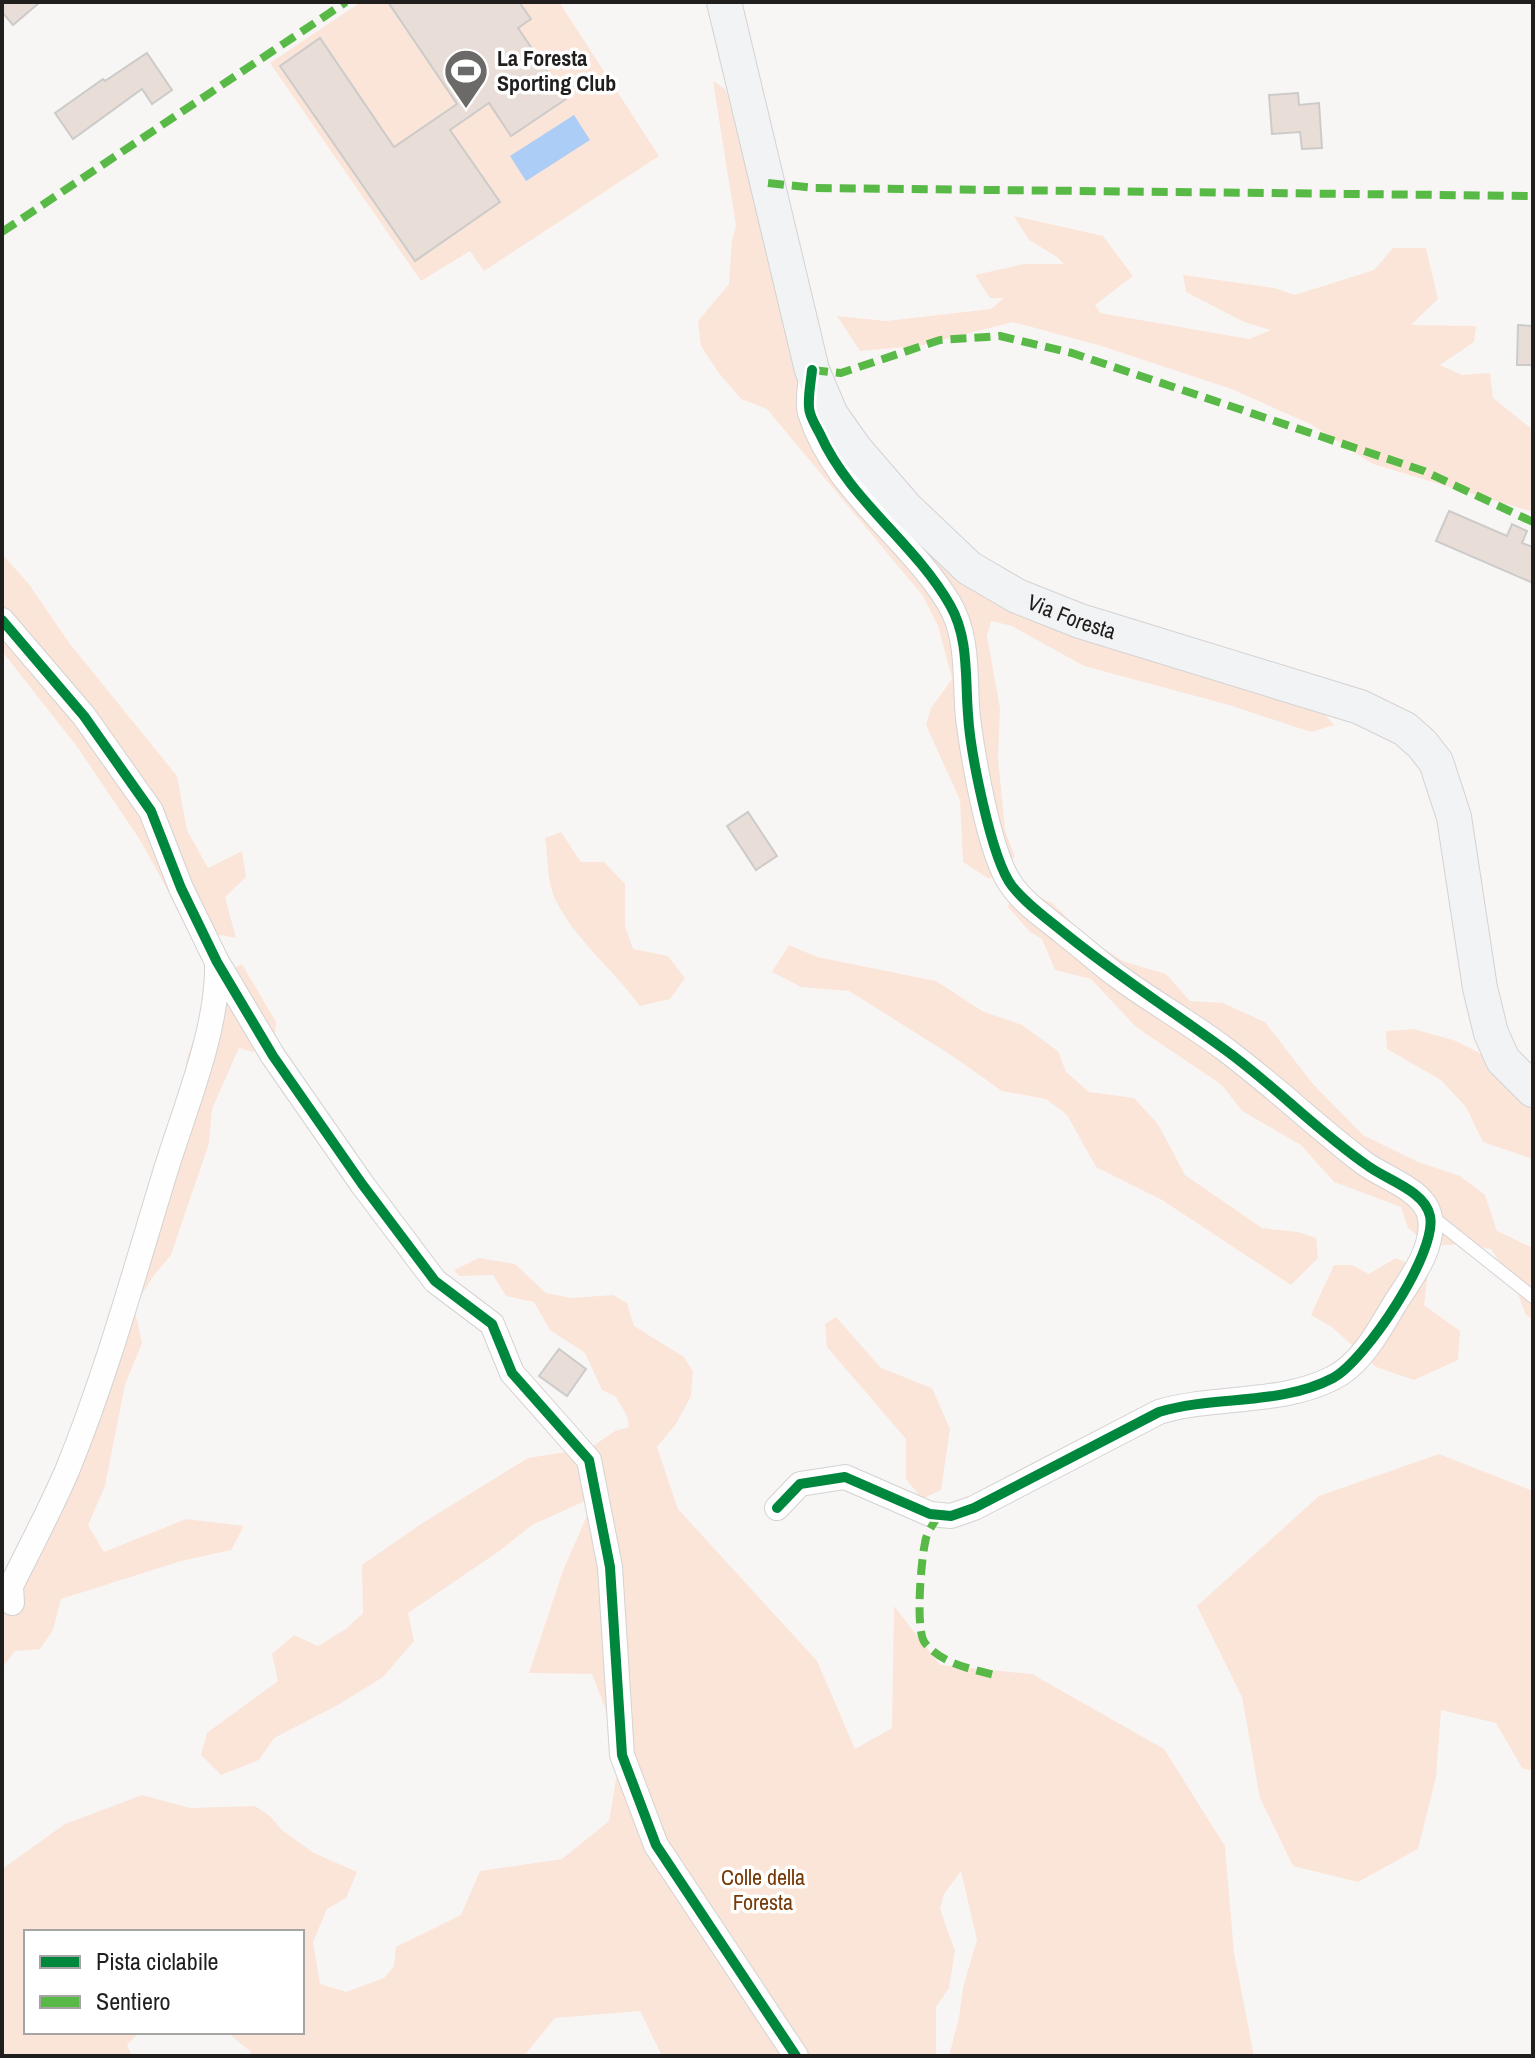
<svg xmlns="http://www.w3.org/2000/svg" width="1535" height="2058" viewBox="0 0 1535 2058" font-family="'Archivo Narrow',sans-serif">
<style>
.green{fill:#fbe5d8}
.water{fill:#accdf6}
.building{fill:#e9ddd7;stroke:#cccbca;stroke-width:2}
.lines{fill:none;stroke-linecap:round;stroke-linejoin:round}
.lane-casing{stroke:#d4d2d2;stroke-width:14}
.street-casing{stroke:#d4d2d2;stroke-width:26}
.secondary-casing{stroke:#d4d2d2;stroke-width:36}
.lane{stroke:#fefefe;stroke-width:12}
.street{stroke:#fefefe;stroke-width:24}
.secondary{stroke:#f1f3f5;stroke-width:34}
.quiet{stroke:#58b947;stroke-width:8;stroke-dasharray:16 8;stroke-linecap:butt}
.cycleway-casing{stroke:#fff;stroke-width:15}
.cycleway{stroke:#00873e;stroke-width:10}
.labels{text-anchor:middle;stroke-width:7;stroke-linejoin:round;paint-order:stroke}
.poi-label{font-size:22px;font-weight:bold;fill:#201f1e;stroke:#fff;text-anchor:start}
.street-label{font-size:22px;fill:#201f1e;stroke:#fff}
.park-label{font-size:22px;fill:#763908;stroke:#fff}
</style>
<rect width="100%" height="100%" fill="#f8f6f5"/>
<path class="green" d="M361 2H559L659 156 484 271 470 251 421 281 270 63Z
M713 81 726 90 778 287 828 437 923 549 1078 635 1320 709 1334 725 1311 732 1229 705 1084 666 1012 626 991 621 987 636 1000 708 998 758 1005 830 1015 857 989 879 963 862 960 800 926 725 931 708 952 679 938 626 923 596 767 409 741 399 718 372 701 346 698 321 729 284 732 240 736 226Z
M1014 216 1103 236 1133 276 1095 305 1100 313 1249 339 1271 330 1244 322 1186 292 1183 275 1274 288 1295 295 1374 270 1393 248H1426L1438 299 1411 325 1476 326 1474 342 1440 365 1462 375 1490 373 1493 398 1533 430V512L1373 464 1310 424 1229 388 1098 345 1013 322 918 346 860 351 837 316 886 321 991 309 1004 298H990L975 275 1024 264H1064L1057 257 1029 240Z
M2 554 28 583 70 644 177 776 187 830 208 868 242 851 246 877 225 897 236 938 189 929 140 840 78 748 2 651Z
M561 832 581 862H604L625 884V926L633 949 668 956 685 978 670 999 640 1006C613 969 575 940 555 899 547 882 548 856 545 838Z
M1022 889 1052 903 1090 940 1125 962 1166 974 1190 1001 1223 1003 1265 1022 1313 1084 1363 1135 1418 1162 1460 1176 1485 1195 1497 1231 1533 1248V1319L1526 1315 1514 1284 1491 1249 1464 1244 1430 1246 1408 1228 1401 1207 1334 1182 1301 1145 1242 1111 1222 1085 1136 1027 1091 979 1055 970 1042 939 1030 932 1008 907 1010 899Z
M789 945 817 957 936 981 982 1011 1022 1025 1058 1051 1066 1072 1089 1092 1134 1098 1158 1124 1185 1175 1262 1228 1298 1232 1316 1238 1318 1258 1291 1285 1162 1200 1096 1167 1067 1115 1046 1099 1002 1091 951 1055 849 991 801 987 772 972Z
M242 964 276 1022 274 1049 253 1052 239 1048 212 1109 209 1143 171 1255 154 1275 134 1307 142 1343 125 1385 105 1486 88 1525 104 1552 186 1519 244 1526 231 1550 181 1561 61 1599 53 1630 40 1649 15 1651 2 1668V1601L13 1608 168 1152 188 1055 216 977Z
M1414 1029 1456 1041 1497 1062 1533 1101V1159L1483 1142 1466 1107 1441 1080 1387 1049 1386 1031Z
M479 1258 515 1264 546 1293 571 1298 613 1295 627 1303 634 1326 684 1357 693 1372 691 1396 676 1424 657 1447 678 1509 817 1661 855 1749 892 1728 894 1606 940 1665 1032 1674 1164 1749 1225 1846 1234 1953 1254 2056H949L959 2018 963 1987 977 1940 961 1871 944 1894 940 1909 955 1951 949 1988 936 2007V2056H662L640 2011 555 2018 524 2056H248L251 2052 227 2032H302V1932H26V2032H139L127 2045 132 2056H2V1869L65 1824 142 1795 190 1808 255 1806 270 1816 283 1831 314 1853 357 1872 346 1898 327 1909 313 1942 320 1984 346 1992 384 1978 394 1966 396 1947 461 1915 480 1871 562 1859 609 1821 621 1750 592 1674 529 1673 562 1573 592 1504 585 1501 532 1525 498 1552 408 1613 414 1641 383 1677 338 1705 274 1738 259 1760 221 1775 201 1755 207 1733 278 1681 272 1654 294 1635 318 1646 346 1629 363 1613 362 1565 421 1524 528 1458 566 1452 580 1455 615 1431 629 1427 627 1416 616 1397 602 1390 585 1353 550 1330 534 1302 506 1296 493 1275 459 1276 454 1270Z
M1396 1258 1428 1272 1424 1305 1460 1331 1458 1360 1414 1380 1376 1367 1332 1327 1311 1315 1334 1265H1352L1369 1274Z
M836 1317 881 1368 932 1388 950 1429 941 1490 922 1499 906 1479V1439L827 1347 825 1324Z
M1439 1454 1533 1491V1771L1522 1768 1496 1723 1441 1710 1436 1777 1418 1849 1358 1882 1293 1866 1260 1798 1242 1697 1197 1606 1319 1496Z"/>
<path class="water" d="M574 115 590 140 526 181 510 156Z"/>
<path class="building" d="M2 2H40L13 25 2 12Z
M388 2H519L531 19 518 28 566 99 511 136 489 103 450 130 500 202 415 261 280 66 320 38 394 147 457 104Z
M147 53 172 90 152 104 142 89 73 139 55 113 103 79 105 81Z
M1298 93 1299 105 1319 103 1322 148 1302 149 1300 132 1272 134 1269 95Z
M1518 325 1533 326V365H1517Z
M1449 511 1507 536 1512 524 1527 531 1522 543 1533 547V583L1436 541Z
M748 812 777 856 756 870 727 826Z
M559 1349 586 1369 567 1396 539 1376Z"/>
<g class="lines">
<g class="lane-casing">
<path id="lane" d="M1430 1215 1533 1297"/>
</g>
<g class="street-casing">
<path id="street" d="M2 620 84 716 151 811 181 888 217 962 273 1056 362 1184 435 1281 492 1324 512 1373 589 1460 610 1567 622 1755 656 1845 796 2056
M777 1508 800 1484 845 1477 930 1514 951 1516 974 1508 1159 1412C1215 1395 1280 1405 1333 1378 1361 1364 1378 1332 1394 1305 1409 1281 1435 1249 1430 1218 1426 1190 1384 1178 1364 1163 1317 1127 1274 1086 1226 1050 1191 1023 1152 1002 1116 975 1099 962 1082 947 1064 933 1046 918 1023 903 1010 883 989 852 973 757 968 718 964 679 970 639 949 603 908 536 834 490 810 413 807 402 810 387 811 376
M12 1603 11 1586C30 1548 50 1510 67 1471 108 1371 136 1266 168 1163 187 1103 219 1025 217 962"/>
</g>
<g class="secondary-casing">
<g id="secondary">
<path id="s1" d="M724 2 812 370 831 415 855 449 906 508 969 568 1017 596 1080 621 1360 707 1405 729 1422 744 1436 762 1454 817 1480 988 1491 1033 1503 1060 1533 1090"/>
</g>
</g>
<use href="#lane" class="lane"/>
<use href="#street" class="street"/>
<use href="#secondary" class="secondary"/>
<path class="quiet" d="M768 183 814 188 1533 196
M2 232 346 2
M812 370 841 373 940 340 1000 336 1072 353 1424 471 1533 522
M939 1515C934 1523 926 1533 925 1543 921 1561 915 1631 925 1643 943 1665 973 1669 998 1676"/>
<g class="cycleway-casing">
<path id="cycleway" d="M2 620 84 716 151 811 181 888 217 962 273 1056 362 1184 435 1281 492 1324 512 1373 589 1460 610 1567 622 1755 656 1845 796 2056
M777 1508 800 1484 845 1477 930 1514 951 1516 974 1508 1159 1412C1215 1395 1280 1406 1333 1378 1365 1361 1438 1252 1430 1216 1425 1191 1387 1180 1368 1166 1317 1131 1274 1085 1224 1049 1172 1011 1118 976 1067 935 1049 920 1027 905 1012 886 991 859 970 750 968 714 965 677 969 638 950 605 914 542 850 501 820 434 816 426 809 416 809 407 808 395 811 381 812 370"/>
</g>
<use href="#cycleway" class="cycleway"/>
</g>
<defs>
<g id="stadium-pin" transform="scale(2.3)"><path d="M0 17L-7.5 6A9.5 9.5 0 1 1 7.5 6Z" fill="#6c6a69" stroke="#fff"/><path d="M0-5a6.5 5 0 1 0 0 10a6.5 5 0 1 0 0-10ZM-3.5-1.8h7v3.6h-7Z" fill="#fff"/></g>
</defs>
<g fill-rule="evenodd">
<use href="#stadium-pin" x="466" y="71"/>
</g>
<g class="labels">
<g class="poi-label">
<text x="497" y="66">La Foresta<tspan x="497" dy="25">Sporting Club</tspan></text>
</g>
<g class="street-label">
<text dy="8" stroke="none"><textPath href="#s1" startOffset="748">Via Foresta</textPath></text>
</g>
<g class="park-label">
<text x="763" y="1885">Colle della<tspan x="763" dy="25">Foresta</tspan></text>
</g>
</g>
<rect width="1535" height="2058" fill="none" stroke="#201f1e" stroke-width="8"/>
<rect x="24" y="1930" width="280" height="104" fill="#ffffff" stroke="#a6a5a5" stroke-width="2"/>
<rect x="40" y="1956" width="40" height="12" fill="#00873e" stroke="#a6a5a5" stroke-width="2"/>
<text x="96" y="1970" font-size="24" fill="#201f1e">Pista ciclabile</text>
<rect x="40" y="1996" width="40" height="12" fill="#58b947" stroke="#a6a5a5" stroke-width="2"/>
<text x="96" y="2010" font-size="24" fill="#201f1e">Sentiero</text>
</svg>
